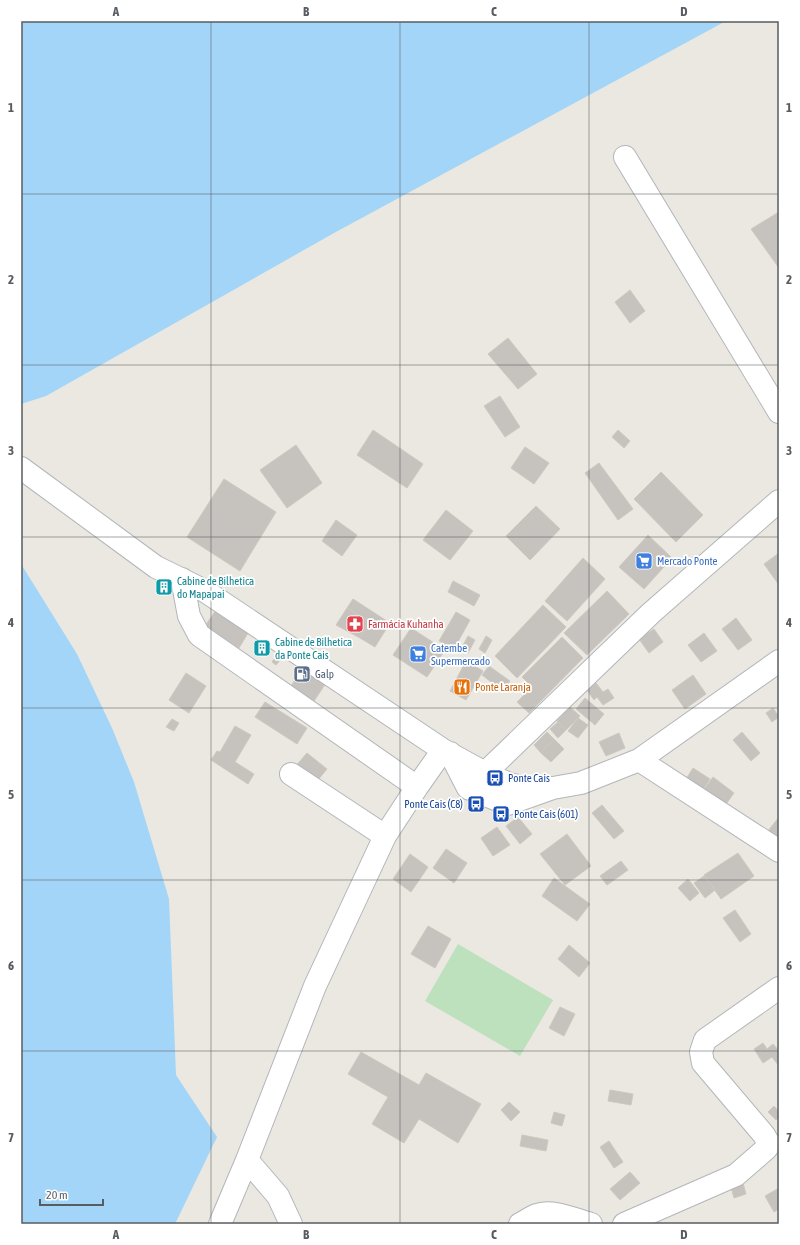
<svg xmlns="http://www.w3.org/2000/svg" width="800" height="1245" viewBox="0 0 800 1245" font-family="'Asap Condensed',sans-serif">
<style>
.green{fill:#bee1bd}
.water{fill:#a2d5f8}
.building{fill:#c6c2bd;stroke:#cec9bf}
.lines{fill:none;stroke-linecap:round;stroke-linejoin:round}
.minor-casing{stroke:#b2b6ba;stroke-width:24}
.minor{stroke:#fff;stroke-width:22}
.grid{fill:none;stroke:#585c60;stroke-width:1;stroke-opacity:0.55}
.labels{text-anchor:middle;stroke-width:3.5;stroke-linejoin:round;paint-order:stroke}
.shop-label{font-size:11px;fill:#366cbe;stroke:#fff;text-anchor:start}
.culture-label{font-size:11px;fill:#0d838f;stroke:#fff;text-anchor:start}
.health-label{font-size:11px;fill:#be3a42;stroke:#fff;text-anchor:start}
.service-label{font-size:11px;fill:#4e5e75;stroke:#fff;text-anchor:start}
.food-label{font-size:11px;fill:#c56008;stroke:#fff;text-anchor:start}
.transit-label{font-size:11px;fill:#164399;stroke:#fff;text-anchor:start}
.neatline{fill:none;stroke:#585c60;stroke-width:1.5}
.grid-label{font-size:13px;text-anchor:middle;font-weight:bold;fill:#585c60}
</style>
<rect width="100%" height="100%" fill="#eae8e0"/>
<path class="green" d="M458 944 553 1000 520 1056 425 1001Z"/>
<path class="water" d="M21 21H726L334 233 46 396 21 404Z
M21 564 77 654 112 728 134 782 169 899 176 1075 217 1137 175 1224H21Z"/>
<path class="building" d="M779 212V268L751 229Z
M630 290 645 311 630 323 615 302Z
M508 338 537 374 518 389 488 354Z
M500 396 520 427 505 437 484 406Z
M373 430 423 464 407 488 357 455Z
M618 430 630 441 624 448 612 437Z
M296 445 322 483 287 508 260 470Z
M525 447 549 463 534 484 511 468Z
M599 463 633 509 618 520 585 473Z
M661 472 703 515 676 542 634 499Z
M224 479 276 512 240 571 187 537Z
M536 506 560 529 530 560 506 536Z
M446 510 473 531 450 560 423 540Z
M336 520 357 535 342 556 322 541Z
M648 535 672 558 644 589 619 567Z
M779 553V585L764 564Z
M583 558 605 579 567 621 545 601Z
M453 581 480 595 474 606 448 592Z
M607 591 629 614 587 655 564 633Z
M353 599 390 623 375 647 360 638 370 622 347 608Z
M543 605 566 627 517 678 495 656Z
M218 607 251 628 239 648 205 626Z
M347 608 370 622 360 638 336 625Z
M456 612 470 620 454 649 439 641Z
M736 618 752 640 738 650 722 629Z
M411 628 445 650 427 677 393 655Z
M654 629 663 642 649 653 639 639Z
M704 633 717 651 701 662 688 645Z
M468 636 475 640 468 653 461 649Z
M486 636 492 640 485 653 479 649Z
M562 637 583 658 529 713 517 702 532 687 522 677Z
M279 652 284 655 276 665 272 662Z
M466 661 483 671 466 700 450 691Z
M306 662 330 677 314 701 291 686Z
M489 666 510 681 503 691 482 675Z
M186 673 206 686 189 713 169 700Z
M693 675 706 694 685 709 672 690Z
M596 683 603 692 608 689 614 698 603 705 597 697 594 700 587 690Z
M585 698 604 714 595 725 576 709Z
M265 702 307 728 297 744 255 717Z
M570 707 580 716 566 730 557 721Z
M773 708 779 717 772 722 766 713Z
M578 718 588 725 578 738 568 731Z
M172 719 179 723 174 731 166 727Z
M558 722 566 730 558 738 550 729Z
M235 726 251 735 235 762 254 774 248 784 211 760 217 751 220 752Z
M547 732 554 739 541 753 534 745Z
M742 732 760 753 751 761 733 740Z
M619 733 625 748 606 756 599 742Z
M554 739 564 749 551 762 541 753Z
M307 753 327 769 313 786 293 769Z
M693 768 710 779 700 795 683 784Z
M713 777 734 793 721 811 700 795Z
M602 805 624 831 614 839 592 813Z
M518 817 532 834 520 844 506 826Z
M779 817V843L764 836Z
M497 827 510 845 493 856 481 838Z
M567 834 591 866 565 885 540 854Z
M446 849 467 863 454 883 433 868Z
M738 853 754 876 721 899 704 875Z
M410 854 428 867 411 892 393 879Z
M621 861 628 870 607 885 600 876Z
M704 876 715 890 705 898 694 883Z
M554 878 590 904 577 921 542 896Z
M688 879 699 893 690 901 678 888Z
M735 910 751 934 740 942 723 918Z
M428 926 451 939 435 968 411 954Z
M569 945 590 963 579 977 558 959Z
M560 1007 575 1014 564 1036 549 1028Z
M763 1043 767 1049 773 1044 779 1051V1066L772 1057 763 1063 754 1049Z
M361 1052 419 1085 426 1073 481 1104 458 1143 419 1119 404 1143 372 1124 388 1097 348 1074Z
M610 1090 633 1094 631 1105 608 1101Z
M509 1102 520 1112 511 1121 501 1110Z
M774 1106 779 1112V1117L776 1120 768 1112Z
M554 1112 565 1115 562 1126 551 1123Z
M522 1135 548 1140 546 1151 520 1146Z
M609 1141 623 1162 614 1168 600 1147Z
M630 1172 640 1183 620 1200 610 1189Z
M743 1183 746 1194 734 1198 731 1187Z
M779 1188V1209L774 1212 765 1196Z"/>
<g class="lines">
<g class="minor-casing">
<path id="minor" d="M625 157 779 412
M21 468 156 567 205 591 443 750 485 773 509 784 522 787 553 788
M182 579 189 616 199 635 417 787
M450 753 468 788 508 804 553 788 581 783 639 760 779 661
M639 760 779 851
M485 773 651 613 779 501
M291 774 385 836
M247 1160 278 1196 291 1224
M220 1224 247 1160 315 986 385 836 417 787 443 750
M520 1224C526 1221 531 1217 537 1215 552 1209 576 1220 591 1224
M624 1224 736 1175 767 1148 768 1142 764 1135 703 1063 701 1052 705 1040 779 988"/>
</g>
<use href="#minor" class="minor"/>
</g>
<path class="grid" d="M211 21V1224M400 21V1224M589 21V1224M21 194H779M21 365H779M21 537H779M21 708H779M21 880H779M21 1051H779"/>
<defs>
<g id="supermarket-square" transform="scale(0.9)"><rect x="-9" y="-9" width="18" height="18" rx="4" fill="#3f7fe0" stroke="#fff"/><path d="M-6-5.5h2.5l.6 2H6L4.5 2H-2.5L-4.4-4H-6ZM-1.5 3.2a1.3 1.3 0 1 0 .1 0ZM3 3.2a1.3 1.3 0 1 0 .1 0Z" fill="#fff"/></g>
<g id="building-square" transform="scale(0.9)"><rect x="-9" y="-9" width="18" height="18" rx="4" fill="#0f9aa8" stroke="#fff"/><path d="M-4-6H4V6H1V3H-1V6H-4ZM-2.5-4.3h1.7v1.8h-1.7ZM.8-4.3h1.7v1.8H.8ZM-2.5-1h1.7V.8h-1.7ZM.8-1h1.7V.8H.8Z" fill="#fff"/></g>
<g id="pharmacy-square" transform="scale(0.9)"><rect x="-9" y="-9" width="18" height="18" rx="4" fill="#e0444e" stroke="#fff"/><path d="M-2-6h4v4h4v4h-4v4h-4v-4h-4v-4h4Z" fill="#fff"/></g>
<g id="fuel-square" transform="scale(0.9)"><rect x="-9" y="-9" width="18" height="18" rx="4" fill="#5c6f8a" stroke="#fff"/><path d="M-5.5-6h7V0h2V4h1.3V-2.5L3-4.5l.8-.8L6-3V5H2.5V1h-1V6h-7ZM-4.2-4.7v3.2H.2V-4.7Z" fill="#fff"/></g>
<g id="restaurant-square" transform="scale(0.9)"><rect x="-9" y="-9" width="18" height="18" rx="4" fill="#e8710a" stroke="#fff"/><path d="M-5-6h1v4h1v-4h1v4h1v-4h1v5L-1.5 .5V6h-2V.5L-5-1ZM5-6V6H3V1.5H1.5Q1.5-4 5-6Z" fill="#fff"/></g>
<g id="bus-square" transform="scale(0.9)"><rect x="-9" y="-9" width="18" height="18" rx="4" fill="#1a4fb4" stroke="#fff"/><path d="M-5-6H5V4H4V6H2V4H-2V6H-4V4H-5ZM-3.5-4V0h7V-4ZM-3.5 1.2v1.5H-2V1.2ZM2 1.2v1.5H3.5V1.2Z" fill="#fff"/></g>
</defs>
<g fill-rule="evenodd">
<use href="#supermarket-square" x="644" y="561"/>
<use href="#building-square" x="164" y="587"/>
<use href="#pharmacy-square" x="355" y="624"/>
<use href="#building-square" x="262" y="648"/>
<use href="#supermarket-square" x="418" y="654"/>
<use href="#fuel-square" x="302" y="674"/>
<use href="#restaurant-square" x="462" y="687"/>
<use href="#bus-square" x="495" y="778"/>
<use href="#bus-square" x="476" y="804"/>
<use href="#bus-square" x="501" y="814"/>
</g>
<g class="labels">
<g class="shop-label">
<text x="657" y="565">Mercado Ponte</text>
<text x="431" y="652">Catembe<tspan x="431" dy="13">Supermercado</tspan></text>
</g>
<g class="culture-label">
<text x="177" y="585">Cabine de Bilhetica<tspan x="177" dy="13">do Mapapai</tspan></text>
<text x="275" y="646">Cabine de Bilhetica<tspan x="275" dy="13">da Ponte Cais</tspan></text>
</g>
<g class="health-label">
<text x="368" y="628">Farmácia Kuhanha</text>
</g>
<g class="service-label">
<text x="315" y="678">Galp</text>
</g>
<g class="food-label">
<text x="475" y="691">Ponte Laranja</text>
</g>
<g class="transit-label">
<text x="508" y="782">Ponte Cais</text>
<text x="463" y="808" text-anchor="end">Ponte Cais (C8)</text>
<text x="514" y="818">Ponte Cais (601)</text>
</g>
</g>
<rect width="800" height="1245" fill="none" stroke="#ffffff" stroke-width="44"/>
<path d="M40 1199v6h63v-6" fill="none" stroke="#585c60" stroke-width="2"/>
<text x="46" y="1199" font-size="12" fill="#585c60" stroke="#ffffff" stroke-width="3" paint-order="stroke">20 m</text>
<rect x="22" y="22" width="756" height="1201" class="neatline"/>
<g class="grid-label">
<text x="116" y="16">A</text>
<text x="306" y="16">B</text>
<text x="494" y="16">C</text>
<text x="684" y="16">D</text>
<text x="11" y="112">1</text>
<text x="789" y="112">1</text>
<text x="11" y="284">2</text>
<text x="789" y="284">2</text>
<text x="11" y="455">3</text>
<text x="789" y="455">3</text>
<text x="11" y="627">4</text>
<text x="789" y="627">4</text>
<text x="11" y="799">5</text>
<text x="789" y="799">5</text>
<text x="11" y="970">6</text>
<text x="789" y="970">6</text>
<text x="11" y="1142">7</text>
<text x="789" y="1142">7</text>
<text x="116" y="1239">A</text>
<text x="306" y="1239">B</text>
<text x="494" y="1239">C</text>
<text x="684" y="1239">D</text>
</g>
</svg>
